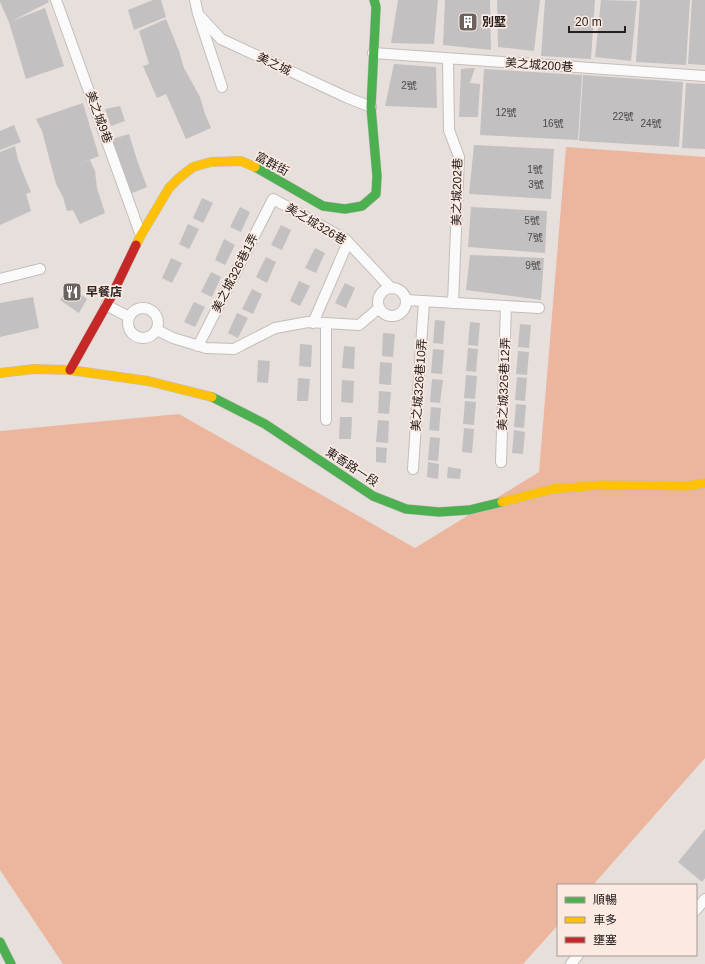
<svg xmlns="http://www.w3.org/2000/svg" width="705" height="964" viewBox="0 0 705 964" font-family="Helvetica,'Noto Sans TC',sans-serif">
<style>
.forest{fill:#ebb69d}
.building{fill:#c3c0c1}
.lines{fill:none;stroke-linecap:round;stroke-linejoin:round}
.lane-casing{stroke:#c3bdba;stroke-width:12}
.fast-casing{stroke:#c3bdba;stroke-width:10}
.slow-casing{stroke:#c3bdba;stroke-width:10}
.jam-casing{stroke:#c3bdba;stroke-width:10}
.lane{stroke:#fbfafa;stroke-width:10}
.fast{stroke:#4caf50;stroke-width:9}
.slow{stroke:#ffc107;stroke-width:9}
.jam{stroke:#c62828;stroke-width:9}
.labels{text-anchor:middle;stroke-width:3.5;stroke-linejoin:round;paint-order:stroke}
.number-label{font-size:10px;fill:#4e4847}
.poi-label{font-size:12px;font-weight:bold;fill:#27201e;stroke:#fbeae2;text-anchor:start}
.street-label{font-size:12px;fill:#27201e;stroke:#fbeae2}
</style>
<rect width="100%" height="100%" fill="#e7dfdb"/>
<path class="forest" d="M566 147 705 157V758L593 885H558V925L523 964H63L0 870V431L179 414 415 548 539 472Z"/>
<path class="building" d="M0 0H48L49 2 12 21 45 8 64 66 26 79 9 22 0 2Z
M153 0H161L166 17 134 30 128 10Z
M398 0H438L434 44 391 43Z
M445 0H490L491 50 443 45Z
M497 0H540L534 51 498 47Z
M545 0H595L591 59 541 56Z
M601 0 637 1 631 61 595 57Z
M640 0H690L686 65 636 62Z
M692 0H705V65L688 64Z
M166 19 179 51 184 68 200 97 205 114 211 128 186 139 166 94 157 98 143 66 149 64 139 31Z
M394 64 436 67 437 108 385 106Z
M475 68 470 83 480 84 478 117H459L461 69Z
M484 69 582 75 578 140 480 135Z
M583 75 683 82 679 147 579 141Z
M686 83 705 84V149L682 148Z
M83 103 91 130 99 156 79 164 90 160 95 171 97 188 105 213 80 224 73 210 67 211 63 197 56 184 42 131 36 119Z
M120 106 125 121 111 126 105 109Z
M14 125 21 142 0 150V131Z
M129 134 137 160 147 187 130 194 112 139Z
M474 145 554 149 551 199 469 194Z
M15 146 18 160 25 178 31 192 26 194 31 211 0 225V152Z
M202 198 213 203 203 223 193 218Z
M240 207 250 212 241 232 230 227Z
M471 207 547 211 545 253 468 247Z
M188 224 199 229 189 249 179 244Z
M281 225 291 230 282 250 271 245Z
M224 239 235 245 225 265 215 260Z
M315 248 325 253 316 273 305 268Z
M470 255 544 258 541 300 466 290Z
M266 257 276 262 267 283 256 277Z
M171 258 182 263 172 283 162 278Z
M211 272 221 277 212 297 201 292Z
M299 281 310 286 300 306 290 301Z
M345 283 355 288 346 308 335 303Z
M69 285 87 299 79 313 60 300Z
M252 289 262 294 253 314 242 309Z
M33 297 39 328 0 337V303Z
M194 302 205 307 195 327 184 322Z
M237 313 248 318 238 338 228 333Z
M435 320 445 321 443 344 433 343Z
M470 322 480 323 478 346 468 345Z
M520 324 531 325 529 348 518 347Z
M383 333 395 334 393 357 382 356Z
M300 344 312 345 311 367 299 366Z
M344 346 355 347 354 369 342 368Z
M468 348 478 349 476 372 466 371Z
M433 349 444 350 442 374 431 373Z
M518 351 529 352 527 375 516 374Z
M258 360 270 361 268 383 257 382Z
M380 362 392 363 391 385 379 384Z
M466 375 477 376 475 399 464 398Z
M517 377 527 378 525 401 515 400Z
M298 378 310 379 308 401H297Z
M432 379 443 380 440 403 430 402Z
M342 380 354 381 353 403 341 402Z
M379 391 391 392 389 414 378 413Z
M465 401 476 402 474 425 463 424Z
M516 404 526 405 524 428 514 427Z
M431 407 441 408 439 431 429 430Z
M340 417H352L351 439H339Z
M378 420 389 421 388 443 376 442Z
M464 428 474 429 472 453 462 452Z
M514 430 525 432 523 454 512 453Z
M430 437 440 438 438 461 428 460Z
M376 447 387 448 386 463 376 462Z
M428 462 439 464 438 479 427 477Z
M448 467 461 469 460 479 447 478Z
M705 829V878L702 882 678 862Z"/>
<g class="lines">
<g class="lane-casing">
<path id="lane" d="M56 0 140 233
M195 0 198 14 221 39 346 97 371 107
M199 17 222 87
M373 53 705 76
M448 59 449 130 459 157 453 303
M0 279 40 269
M378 302a14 14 0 1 1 28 0a14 14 0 1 1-28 0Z
M406 300 539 308
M106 305 129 317
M128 323a15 15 0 1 1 30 0a15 15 0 1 1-30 0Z
M313 323 348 242
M326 323V420
M157 330 173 338 206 348 234 349 275 328 308 322 359 325 379 308
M198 346 273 199 286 206 345 239 390 287
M501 462 506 306
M413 469 424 301
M696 910 705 899
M571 964 578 955"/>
</g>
<g class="fast-casing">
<path id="fast" d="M255 167 323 206 345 209 362 206 376 194 377 176 371 107 376 7 374 0
M212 397 265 424 373 496 406 509 439 512 469 510 502 502
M0 942 11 964"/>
</g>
<g class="slow-casing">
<path id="slow" d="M136 245 141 235 169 188 179 178 193 167 211 162 241 161 255 167
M0 373 34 369 70 370 148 381 212 397
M502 502 553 489 601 485 687 486 705 483"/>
</g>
<g class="jam-casing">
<path id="jam" d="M70 370 111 297 136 245"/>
</g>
<use href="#lane" class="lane"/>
<use href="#fast" class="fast"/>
<use href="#slow" class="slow"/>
<use href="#jam" class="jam"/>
</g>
<defs>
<g id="building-square" transform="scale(1)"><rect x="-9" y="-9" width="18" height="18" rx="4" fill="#6a6360" stroke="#fbeae2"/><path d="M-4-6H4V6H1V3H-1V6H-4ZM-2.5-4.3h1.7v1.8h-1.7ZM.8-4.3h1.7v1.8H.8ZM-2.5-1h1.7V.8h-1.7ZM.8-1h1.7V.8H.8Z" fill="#fff"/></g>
<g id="restaurant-square" transform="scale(1)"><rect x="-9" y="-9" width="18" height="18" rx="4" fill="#6a6360" stroke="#fbeae2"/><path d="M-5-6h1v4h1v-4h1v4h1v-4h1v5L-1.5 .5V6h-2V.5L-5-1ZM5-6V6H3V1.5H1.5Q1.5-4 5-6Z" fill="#fff"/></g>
</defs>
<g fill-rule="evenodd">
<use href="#building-square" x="468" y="22"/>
<use href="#restaurant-square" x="72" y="292"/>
</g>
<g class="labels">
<g class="number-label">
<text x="409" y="89">2號</text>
<text x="506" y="116">12號</text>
<text x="623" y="120">22號</text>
<text x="553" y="127">16號</text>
<text x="651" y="127">24號</text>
<text x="535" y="173">1號</text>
<text x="536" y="188">3號</text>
<text x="532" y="224">5號</text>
<text x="535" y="241">7號</text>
<text x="533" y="269">9號</text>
</g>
<g class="poi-label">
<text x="482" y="26">別墅</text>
<text x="86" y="296">早餐店</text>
</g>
<g class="street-label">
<text transform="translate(274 64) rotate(25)" y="4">美之城</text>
<text transform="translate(539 65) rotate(4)" y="4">美之城200巷</text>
<text transform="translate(99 117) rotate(70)" y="4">美之城9巷</text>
<text transform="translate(272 164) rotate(28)" y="4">富群街</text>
<text transform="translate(457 192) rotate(-89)" y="4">美之城202巷</text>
<text transform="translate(316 224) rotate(31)" y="4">美之城326巷</text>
<text transform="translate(235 273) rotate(-63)" y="4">美之城326巷1弄</text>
<text transform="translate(504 384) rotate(-88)" y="4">美之城326巷12弄</text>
<text transform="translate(419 385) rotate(-86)" y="4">美之城326巷10弄</text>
<text transform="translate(352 467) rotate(33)" y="4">東香路一段</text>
</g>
</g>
<rect x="557" y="884" width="140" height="72" fill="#fbeae2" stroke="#a69994"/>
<rect x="565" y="897" width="20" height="6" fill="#4caf50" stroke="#a69994"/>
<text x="593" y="904" font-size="12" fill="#27201e">順暢</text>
<rect x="565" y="917" width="20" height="6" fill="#ffc107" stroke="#a69994"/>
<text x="593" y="924" font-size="12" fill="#27201e">車多</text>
<rect x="565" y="937" width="20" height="6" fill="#c62828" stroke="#a69994"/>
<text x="593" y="944" font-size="12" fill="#27201e">壅塞</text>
<path d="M569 26v6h56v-6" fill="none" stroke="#27201e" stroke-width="2"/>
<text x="575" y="26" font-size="12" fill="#27201e" stroke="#fbeae2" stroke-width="3" paint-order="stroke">20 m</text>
</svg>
